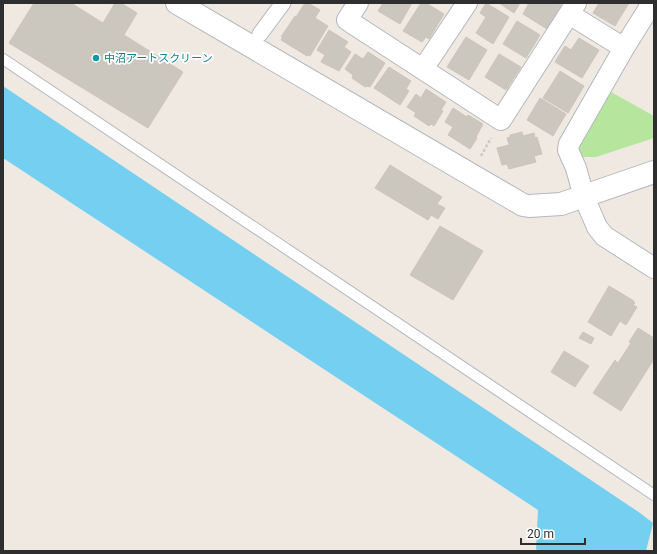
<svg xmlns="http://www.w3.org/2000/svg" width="657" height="554" viewBox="0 0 657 554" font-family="Roboto,'Noto Sans JP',sans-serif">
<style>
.green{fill:#b6e59e}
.water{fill:#75cff0}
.building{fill:#cbc7bf;stroke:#cbc5ba}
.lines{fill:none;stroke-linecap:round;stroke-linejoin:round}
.service-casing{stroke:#b4b7c1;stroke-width:12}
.pedestrian-casing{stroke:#b4b7c1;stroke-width:17}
.minor-casing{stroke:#b4b7c1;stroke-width:22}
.tertiary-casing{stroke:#b4b7c1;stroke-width:24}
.path{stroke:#c9c9c9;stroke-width:2.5;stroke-dasharray:3 2;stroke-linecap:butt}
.service{stroke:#fff;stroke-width:10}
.pedestrian{stroke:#fff;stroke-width:15}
.minor{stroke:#fff;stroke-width:20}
.tertiary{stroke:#fff;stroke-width:22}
.culture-dot{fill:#0f9aa8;stroke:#fff;stroke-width:1.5}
.labels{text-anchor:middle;stroke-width:3.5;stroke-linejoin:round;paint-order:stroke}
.culture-label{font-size:11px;fill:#0d838f;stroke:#fff;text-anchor:start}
</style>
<rect width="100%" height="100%" fill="#efe9e1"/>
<path class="green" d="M611 92 654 116V138L596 157H581L578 152 584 132Z"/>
<path class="water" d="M3 86 640 513 653 523 646 551H538L536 549 538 510 3 158Z"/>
<path class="building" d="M34 3H71L103 23 115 3H121L137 13 124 35 183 72 148 128 9 43Z
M305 3H308L320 10 315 18 328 26 310 56 308 55 307 56 281 40 283 37H281L295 16 296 17Z
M383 3H412L400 24 378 11Z
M421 3H426L444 14 429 39 426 37 422 42 403 31Z
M486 3 509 17 493 44 476 33 486 17 480 13Z
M499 3H520L514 13Z
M529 3H559L561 5 547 29 523 14Z
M599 3H629L615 26 593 13Z
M517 21 540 35 526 58 503 44Z
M329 30 348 42 344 47 351 52 339 71 321 62 325 55 317 50Z
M466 37 487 50 469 80 447 67Z
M579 38 599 50 582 78 555 62 565 46 571 50Z
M368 52 385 63 370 87 367 86 365 87 352 78 353 75 345 69 355 54 363 59Z
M499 54 521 67 506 90 485 77Z
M389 67 411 81 406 89 409 91 400 105 374 88Z
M560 71 584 86 568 113 543 98Z
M426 89 446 102 441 110 443 111 434 126 431 124 429 126 414 116 416 113 407 107 416 94 421 98Z
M540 98 566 114 553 136 527 120Z
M453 108 467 117 468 115 483 124 476 137 477 138 470 149 448 135 453 127 445 122Z
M522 132 523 136 534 133 535 138 537 137 542 154 534 156 536 162 509 169 507 164 502 165 497 148 509 145 507 138 510 137V135Z
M390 165 442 197 437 204 445 208 438 219 431 215 428 220 375 188Z
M440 226 483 251 453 300 410 275Z
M609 286 634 301H633L635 303 633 305 637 307 626 325 620 321 611 336 588 322Z
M638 328 654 338V359L621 411 593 393 615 360 618 363 631 343 629 342Z
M583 332 594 338 591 344 579 338Z
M564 351 589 366 575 387 551 372Z"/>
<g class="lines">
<g class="service-casing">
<path id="service" d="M3 59 654 495"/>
</g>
<g class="pedestrian-casing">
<path id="pedestrian" d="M260 34 283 3"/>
</g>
<g class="minor-casing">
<path id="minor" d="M358 3 347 20 501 120 576 3
M652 3 624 48 569 144 568 150 576 168 584 197 597 227 604 236 654 268
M569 14 624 48
M423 69 467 3"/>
</g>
<g class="tertiary-casing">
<path id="tertiary" d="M177 3 523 205 529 206 561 204 654 172"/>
</g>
<path class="path" d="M481 156 491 138"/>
<use href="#service" class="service"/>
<use href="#pedestrian" class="pedestrian"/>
<use href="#minor" class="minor"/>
<use href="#tertiary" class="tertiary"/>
</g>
<circle class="culture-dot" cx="96" cy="58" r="4"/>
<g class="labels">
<g class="culture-label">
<text x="104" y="62">中沼アートスクリーン</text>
</g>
</g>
<rect width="657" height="554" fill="none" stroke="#2e2e2e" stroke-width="8"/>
<path d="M521 538v6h64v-6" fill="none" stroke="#2e2e2e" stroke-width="2"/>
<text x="527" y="538" font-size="12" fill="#2e2e2e" stroke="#ffffff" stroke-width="3" paint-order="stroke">20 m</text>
</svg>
